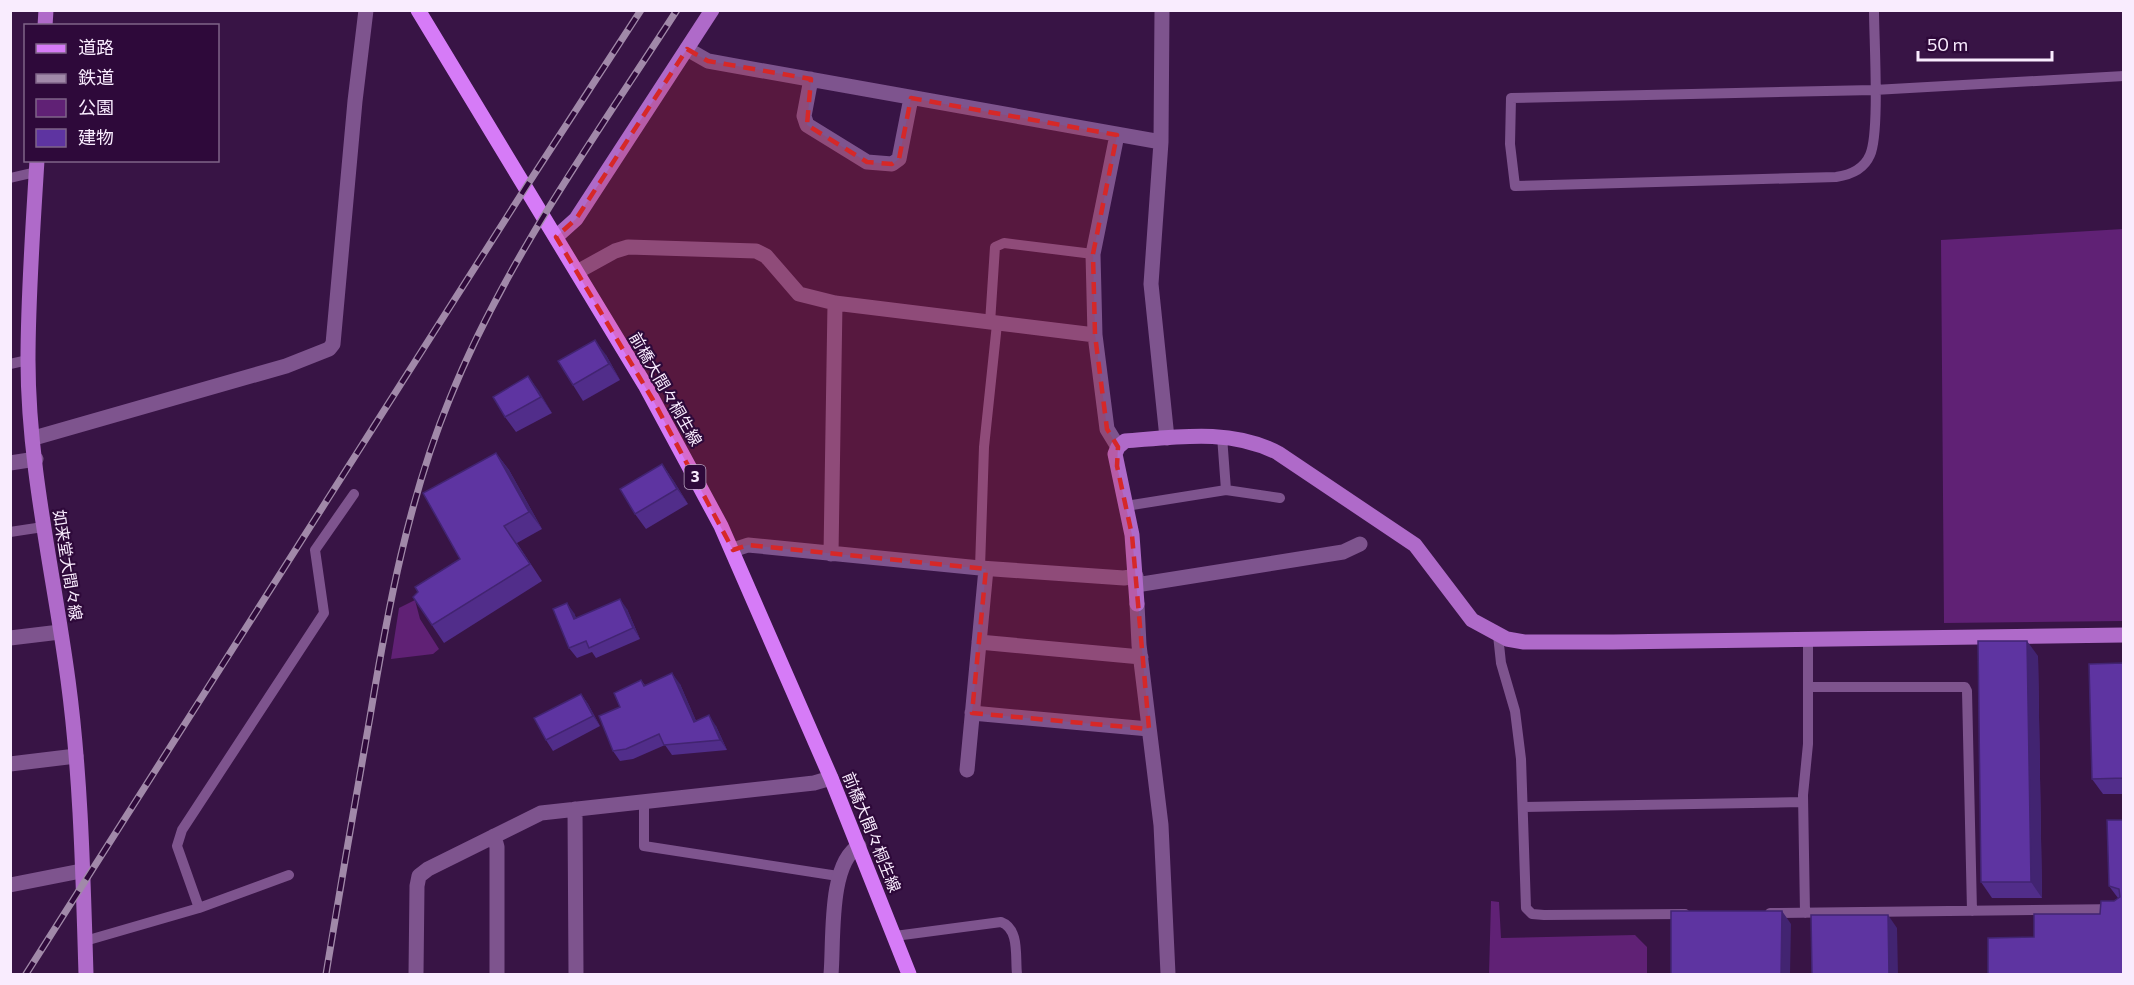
<svg xmlns="http://www.w3.org/2000/svg" width="2134" height="985" viewBox="0 0 2134 985" font-family="Commissioner,'Noto Sans JP',sans-serif">
<style>
.green{fill:#602175}
.lines{fill:none;stroke-linecap:round;stroke-linejoin:round}
.lane{stroke:#7e548e;stroke-width:10}
.street{stroke:#7e548e;stroke-width:15}
.secondary{stroke:#af6ac9;stroke-width:15}
.primary{stroke:#d67bf7;stroke-width:15}
.rail-casing{stroke:#a189a9;stroke-width:7}
.rail{stroke:#2e093a;stroke-width:4.5;stroke-dasharray:14;stroke-linecap:butt}
.wall{fill:#512d8a}
.shaded-wall{fill:#422471}
.building{fill:#5e34a1;stroke:#422471;stroke-width:1.5}
.marked{fill:#d62828;fill-opacity:0.2;stroke:#d62828;stroke-width:4.5;stroke-dasharray:12 8;stroke-linejoin:round}
.labels{text-anchor:middle;stroke-width:4.5;stroke-linejoin:round;paint-order:stroke}
.shield{fill:#2e093a;stroke:#bca8c3;stroke-width:1.5}
.shield-label{font-size:15px;font-weight:bold;fill:#f9ecfe}
.street-label{font-size:16px;fill:#f9ecfe;stroke:#2e093a}
</style>
<rect width="100%" height="100%" fill="#381445"/>
<path class="green" d="M2123 229V621L1944 623 1941 240Z
M415 600 420 619 439 649 433 654 391 659 399 608Z
M1491 901 1499 902 1501 938 1635 935 1647 947V974H1489Z"/>
<g class="lines">
<path class="lane" d="M1874 10C1874 40 1880 133 1870 155 1864 169 1850 175 1836 177L1515 186 1510 144 1511 98 1874 90 2124 76
M10 178 36 172
M990 323 995 247 1004 243 1093 254
M10 364 28 360
M1222 436 1226 490
M1126 506 1226 490 1280 498
M10 532 43 527
M980 568 984 447 997 324
M1498 635 1501 663 1515 711 1521 759 1526 908 1532 914 1544 915 1685 914
M1808 687H1965L1967 691 1972 911
M644 803V846L838 876
M1524 807 1803 802
M199 908 177 846 182 830 324 613 315 550 354 494
M1770 913 2124 909
M1805 913 1803 795 1808 744V639
M895 936 1001 922C1020 929 1015 957 1017 974
M85 941 199 908 289 875"/>
<path class="street" d="M1162 10 1161 142 1151 284 1167 438
M687 49 708 61 1161 142
M811 79 804 116 807 125 867 162 892 164 899 159 911 98
M1117 135 1093 254 1095 335 1107 429 1118 447
M577 272 615 251 628 247 756 251 766 256 799 294 835 303 1095 335
M34 438 286 366 329 349 333 344 355 101 366 10
M10 463 36 459
M733 550 748 545 980 568 1124 578 1136 576
M831 554 835 303
M1136 585 1343 552 1360 544
M1137 604 1139 645 1161 825 1168 974
M10 638 60 632
M979 642 1141 657
M972 713 1149 729
M10 764 76 756
M967 770 986 569
M575 809 576 974
M494 836 497 847V974
M10 885 81 871
M416 974 417 886 419 876 428 869 541 813 814 783 831 778
M831 974C834 942 828 863 859 846"/>
<path class="secondary" d="M45 26 46 10
M37 160C33 227 28 294 28 360 28 468 54 574 68 680 81 776 83 877 86 974
M556 237 576 219 712 10
M1137 604 1132 535 1115 454 1118 447 1125 441C1176 437 1231 428 1278 453L1415 545 1472 620 1507 639 1524 642H1613L2124 635"/>
<path class="primary" d="M418 10 645 385 721 526 831 778 909 974"/>
<g class="rail-casing">
<path id="rail" d="M26 974 526 187 641 10
M326 974C340 888 355 803 370 717 388 608 408 500 450 398 506 259 596 136 677 10"/>
</g>
<use href="#rail" class="rail"/>
</g>
<path class="wall" d="M606 355 620 380 583 401 573 385Z
M528 376 552 413 516 432 505 417Z
M496 453 509 470 542 529 517 543 542 581 444 643 413 597 460 559Z
M662 464 673 480 688 504 646 529 635 514Z
M627 609 640 639 596 658 592 652 577 658 569 648 574 613 576 618Z
M2038 656 2042 898H1992L1981 882Z
M2124 663V794H2103L2092 779Z
M641 680 645 685 680 684 696 721 716 726 727 750 672 755 665 745 633 759 620 761 613 751 620 707Z
M581 694 588 704 600 726 553 751 546 740Z
M2124 820V975L2034 937 2100 914 2118 898 2109 886Z"/>
<path class="shaded-wall" d="M595 340 606 355 620 380 609 364Z
M528 376 539 391 552 413 541 397Z
M496 453 509 470 542 529 529 512Z
M662 464 673 480 688 504 677 489Z
M620 599 627 609 640 639 633 628Z
M567 603 574 613 581 630 574 619Z
M2027 641 2038 656 2042 898 2031 882Z
M672 673 680 684 701 732 694 722Z
M581 694 588 704 600 726 593 716Z
M709 715 716 726 727 750 720 740Z
M1782 911 1791 924 1790 975H1781Z
M1888 915 1897 928 1898 975H1889Z"/>
<path class="building" d="M595 340 609 364 573 385 558 361Z
M528 376 541 397 505 417 493 397Z
M496 453 529 512 504 526 530 564 432 625 413 597 418 592 415 587 460 559 423 493Z
M662 464 677 489 635 514 620 489Z
M620 599 633 628 589 648 586 641 569 648 553 609 567 603 574 619Z
M1978 641H2027L2031 882H1981Z
M2124 663V778L2092 779 2089 664Z
M672 673 694 722 709 715 720 740 664 745 659 734 626 749 613 751 599 716 620 707 614 693 641 680 644 686Z
M581 694 593 716 546 740 534 718Z
M2107 820H2124V975H1988V938L2034 937V914H2100L2101 901H2114L2120 897 2119 889 2109 886Z
M1671 911H1782L1781 975H1671Z
M1811 915H1888L1889 975H1812Z"/>
<path class="marked" d="M687 49 708 61 811 79 807 125 867 162 892 164 899 159 911 98 1117 135 1093 254 1095 335 1107 429 1118 447 1117 466 1132 535 1149 729 972 713 986 569 748 545 733 550 653 400 556 237 576 219Z"/>
<g class="labels">
<rect class="shield" x="684.5" y="465" width="21" height="24" rx="4.5"/>
<g class="shield-label">
<text x="695" y="482">3</text>
</g>
<g class="street-label">
<text transform="translate(666 389) rotate(60)" y="6">前橋大間々桐生線</text>
<text transform="translate(68 565) rotate(81)" y="6">如来堂大間々線</text>
<text transform="translate(872 832) rotate(68)" y="6">前橋大間々桐生線</text>
</g>
</g>
<rect width="2134" height="985" fill="none" stroke="#f9ecfe" stroke-width="24"/>
<rect x="24" y="24" width="195" height="138" fill="#2e093a" stroke="#7f6488" stroke-width="1.5"/>
<rect x="36" y="44" width="30" height="9" fill="#d67bf7" stroke="#7f6488" stroke-width="1.5"/>
<text x="78" y="54" font-size="18" fill="#f9ecfe">道路</text>
<rect x="36" y="74" width="30" height="9" fill="#a189a9" stroke="#7f6488" stroke-width="1.5"/>
<text x="78" y="84" font-size="18" fill="#f9ecfe">鉄道</text>
<rect x="36" y="99" width="30" height="18" fill="#602175" stroke="#7f6488" stroke-width="1.5"/>
<text x="78" y="114" font-size="18" fill="#f9ecfe">公園</text>
<rect x="36" y="129" width="30" height="18" fill="#5e34a1" stroke="#7f6488" stroke-width="1.5"/>
<text x="78" y="144" font-size="18" fill="#f9ecfe">建物</text>
<path d="M1918 51v9h134v-9" fill="none" stroke="#f9ecfe" stroke-width="3"/>
<text x="1927" y="51" font-size="18" fill="#f9ecfe" stroke="#2e093a" stroke-width="4.5" paint-order="stroke">50 m</text>
</svg>
